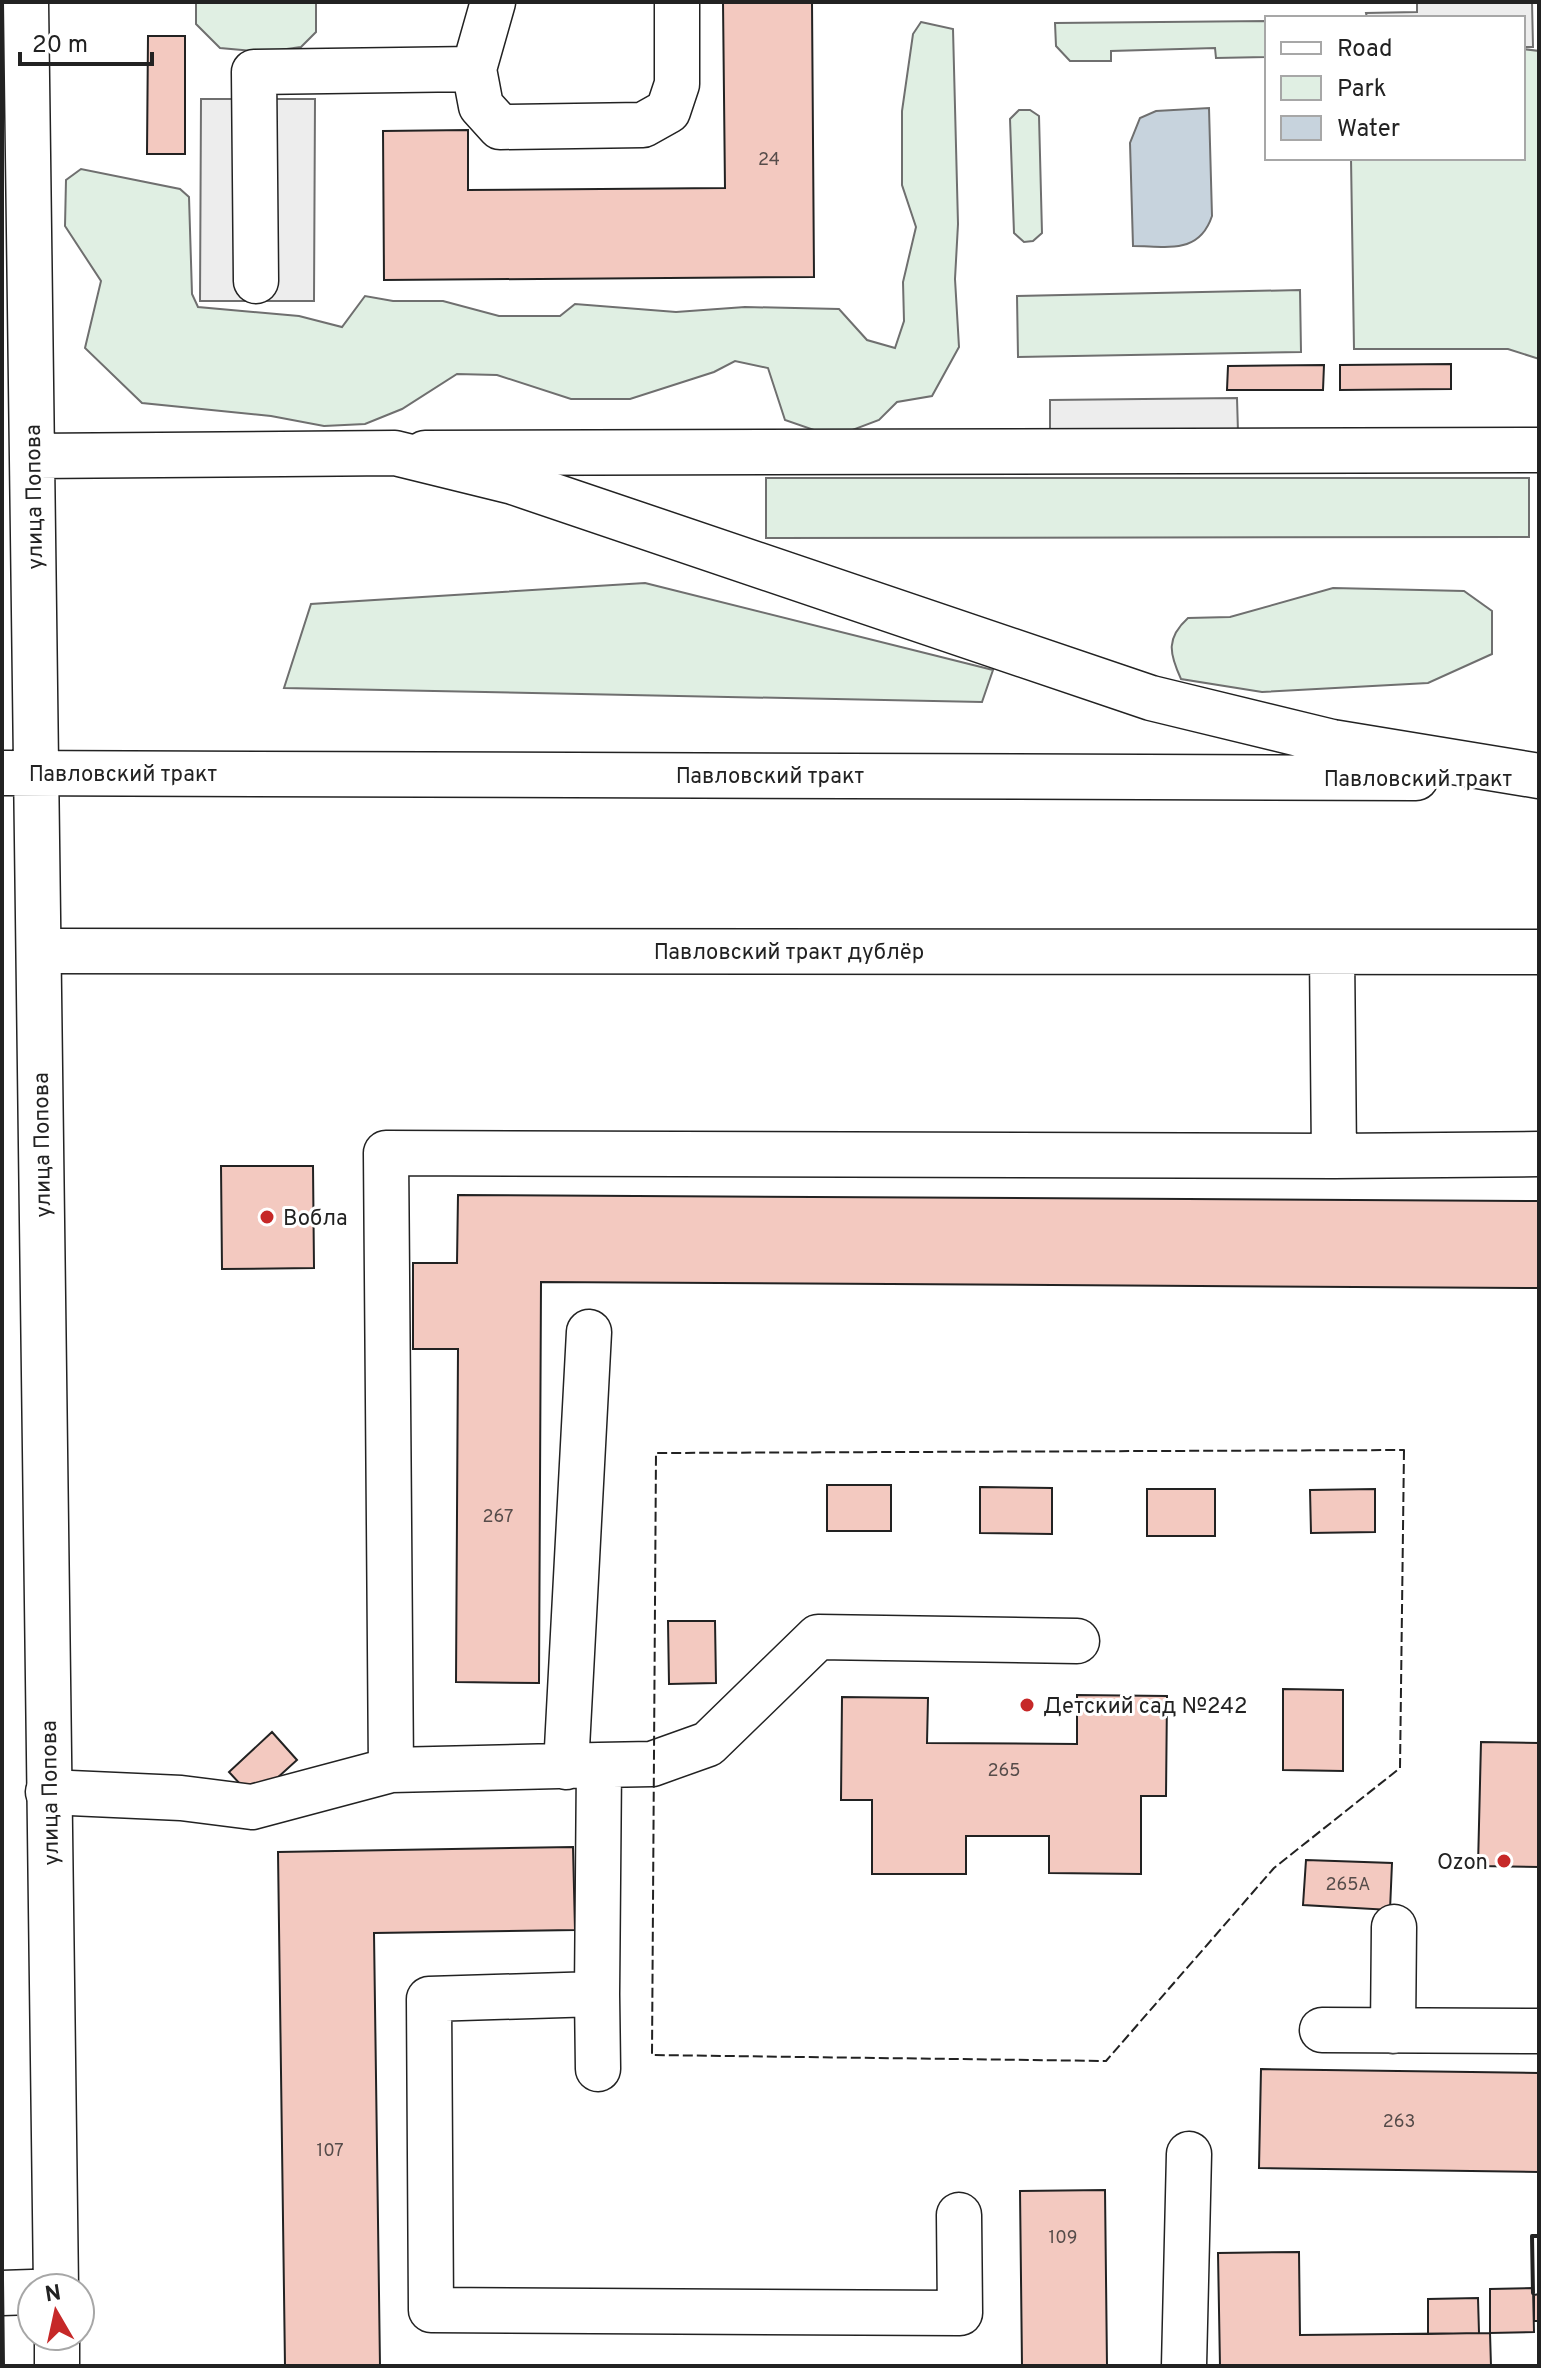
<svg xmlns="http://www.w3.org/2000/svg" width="1541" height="2368" viewBox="0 0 1541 2368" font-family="Overpass,sans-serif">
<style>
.green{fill:#e0efe3;stroke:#6f6f6f;stroke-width:2}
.parking{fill:#ededed;stroke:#6f6f6f;stroke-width:2}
.water{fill:#c7d3dd;stroke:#6f6f6f;stroke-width:2}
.building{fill:#f3c9c0;stroke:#222;stroke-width:2}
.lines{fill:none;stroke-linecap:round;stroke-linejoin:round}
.minor-casing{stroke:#222;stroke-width:47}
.major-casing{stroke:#222;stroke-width:47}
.minor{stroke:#fff;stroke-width:44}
.major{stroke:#fff;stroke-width:44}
.tram{stroke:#222;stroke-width:2}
.fence{stroke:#222;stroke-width:2;stroke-dasharray:10 4;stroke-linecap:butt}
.wall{stroke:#222;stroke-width:4}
.poi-dot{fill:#c62828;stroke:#fff;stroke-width:3}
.labels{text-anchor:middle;stroke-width:6;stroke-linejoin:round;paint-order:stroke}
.number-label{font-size:18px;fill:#564c4a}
.street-label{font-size:22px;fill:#222;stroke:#fff}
.poi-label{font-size:22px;fill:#222;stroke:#fff;text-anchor:start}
</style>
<rect width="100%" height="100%" fill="#fff"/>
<path class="green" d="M196 2H316V32L301 47 265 52 220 48 196 24Z
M1267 21 1266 57 1216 58 1215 48 1111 51V61H1070L1056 46 1055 23Z
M921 22 953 29 958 224 955 279 959 347 932 396 897 402 879 420 834 437 785 420 768 368 735 361 714 372 630 399H571L497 375 457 374 402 409 365 424 324 426 271 416 142 403 85 348 101 281 65 226 66 180 81 169 180 189 189 197 192 294 198 307 299 316 342 327 365 296 393 301H443L499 316H560L575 304 676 312 745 307 839 309 867 340 895 348 904 321 903 282 916 227 902 185V111L913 34Z
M1523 49 1539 51V359L1508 349H1354L1351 158H1523Z
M1019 110H1030L1039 116 1042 233 1033 241 1024 242 1014 233 1010 119Z
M1300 290 1301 352 1018 357 1017 296Z
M766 478H1529V537L766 538Z
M645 583 993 670 982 702 284 688 311 604Z
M1333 588 1464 591 1492 611V654L1428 683 1262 692 1181 679C1169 653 1166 638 1188 618L1230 617Z"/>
<path class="parking" d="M1417 2H1532L1533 47H1523V18H1367L1366 13 1417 12Z
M201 99H315L314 301H200Z
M1237 398 1238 432 1050 433V400Z"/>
<path class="water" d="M1209 108 1212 216C1199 255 1167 246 1133 246L1130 143 1140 118 1156 111Z"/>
<path class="building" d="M723 2H812L814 277 384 280 383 131 468 130V190L725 188Z
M148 36H185V154H147Z
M1451 364V389L1340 390V365Z
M1324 365 1323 390H1227L1228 366Z
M221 1166H313L314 1268 222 1269Z
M458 1195 1539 1201V1288L541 1282 539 1683 456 1682 458 1349H413V1263H457Z
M827 1485H891V1531H827Z
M980 1487 1052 1488V1534L980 1533Z
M1147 1489H1215V1536H1147Z
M1375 1489V1532L1311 1533 1310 1490Z
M668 1621H715L716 1683 669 1684Z
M1283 1689 1343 1690V1771L1283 1770Z
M1077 1695 1167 1696 1166 1796H1141V1874L1049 1873V1836H966V1874H872V1800H841L842 1697 928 1698 927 1743 1077 1744Z
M272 1732 297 1760 254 1799 229 1772Z
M1481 1742 1539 1743V1867L1478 1866Z
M573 1847 575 1930 374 1933 380 2366H285L278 1852Z
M1306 1860 1392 1863 1390 1910 1303 1905Z
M1261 2069 1539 2073V2172L1259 2168Z
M1105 2190 1107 2366H1022L1020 2191Z
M1299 2252 1300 2335 1490 2333 1491 2366H1220L1218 2253Z
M1533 2288 1534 2332 1490 2333V2289Z
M1539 2294V2321H1534V2295Z
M1478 2298 1479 2333 1428 2334V2299Z"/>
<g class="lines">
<g class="minor-casing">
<path id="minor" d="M493 2 474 69 481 106 500 127 643 125 668 111 677 84V2
M256 281 254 72 474 69
M425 453 1539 450
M39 951 1539 952
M1334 1156 1539 1154
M599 1765 652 1764 708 1744 818 1637 1077 1641
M566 1767 589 1332
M391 1770 386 1153 1334 1156 1332 952
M48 1792 181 1798 252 1807 391 1770 599 1765 597 1994 429 1999 431 2310 960 2313 959 2215
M597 1994 598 2069
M1322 2030 1539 2031
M1393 2031 1394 1927
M1184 2366 1189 2154"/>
</g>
<g class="major-casing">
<path id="major" d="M26 2 56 2288
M32 456 395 453 513 482 1151 698 1332 742 1539 776
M2 773 1416 778
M2 2293 32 2292
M57 2336V2366"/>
</g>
<use href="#minor" class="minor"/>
<use href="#major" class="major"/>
<path class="tram" d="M2 2194 4 2366"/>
<path class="fence" d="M1404 1450 1400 1768 1274 1868 1106 2061 652 2055 656 1453Z"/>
<path class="wall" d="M1533 2293 1532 2236H1539"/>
</g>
<g class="poi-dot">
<circle cx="267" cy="1217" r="8"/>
<circle cx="1027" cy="1705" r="8"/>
<circle cx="1504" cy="1861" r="8"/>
</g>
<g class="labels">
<g class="number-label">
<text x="769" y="165">24</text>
<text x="498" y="1522">267</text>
<text x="1004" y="1776">265</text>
<text x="1348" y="1890">265А</text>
<text x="1399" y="2127">263</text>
<text x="330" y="2156">107</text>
<text x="1063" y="2243">109</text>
</g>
<g class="street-label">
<text transform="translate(33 497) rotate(-91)" y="8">улица Попова</text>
<text x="123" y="781">Павловский тракт</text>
<text x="770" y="783">Павловский тракт</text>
<text x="1418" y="786">Павловский тракт</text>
<text x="789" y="959">Павловский тракт дублёр</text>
<text transform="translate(41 1145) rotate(-91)" y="8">улица Попова</text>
<text transform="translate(49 1793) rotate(-91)" y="8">улица Попова</text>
</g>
<g class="poi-label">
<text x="283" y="1225">Вобла</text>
<text x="1043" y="1713">Детский сад №242</text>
<text x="1488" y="1869" text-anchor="end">Ozon</text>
</g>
</g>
<rect width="1541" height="2368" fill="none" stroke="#222222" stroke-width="8"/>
<rect x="1265" y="16" width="260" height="144" fill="#ffffff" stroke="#a7a7a7" stroke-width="2"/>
<rect x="1281" y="42" width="40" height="12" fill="#ffffff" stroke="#a7a7a7" stroke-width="2"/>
<text x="1337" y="56" font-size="24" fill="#222222">Road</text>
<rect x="1281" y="76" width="40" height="24" fill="#e0efe3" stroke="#a7a7a7" stroke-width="2"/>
<text x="1337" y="96" font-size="24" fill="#222222">Park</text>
<rect x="1281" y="116" width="40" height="24" fill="#c7d3dd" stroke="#a7a7a7" stroke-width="2"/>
<text x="1337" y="136" font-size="24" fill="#222222">Water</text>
<g transform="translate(56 2312) rotate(351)"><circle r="38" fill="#ffffff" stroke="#a7a7a7" stroke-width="2"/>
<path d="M0-6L14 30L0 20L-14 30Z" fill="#c62828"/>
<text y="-12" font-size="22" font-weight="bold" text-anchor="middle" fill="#222222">N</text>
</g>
<path d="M20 52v12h132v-12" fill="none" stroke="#222222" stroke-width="4"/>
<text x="32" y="52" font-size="24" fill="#222222" stroke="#ffffff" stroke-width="6" paint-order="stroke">20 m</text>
</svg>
